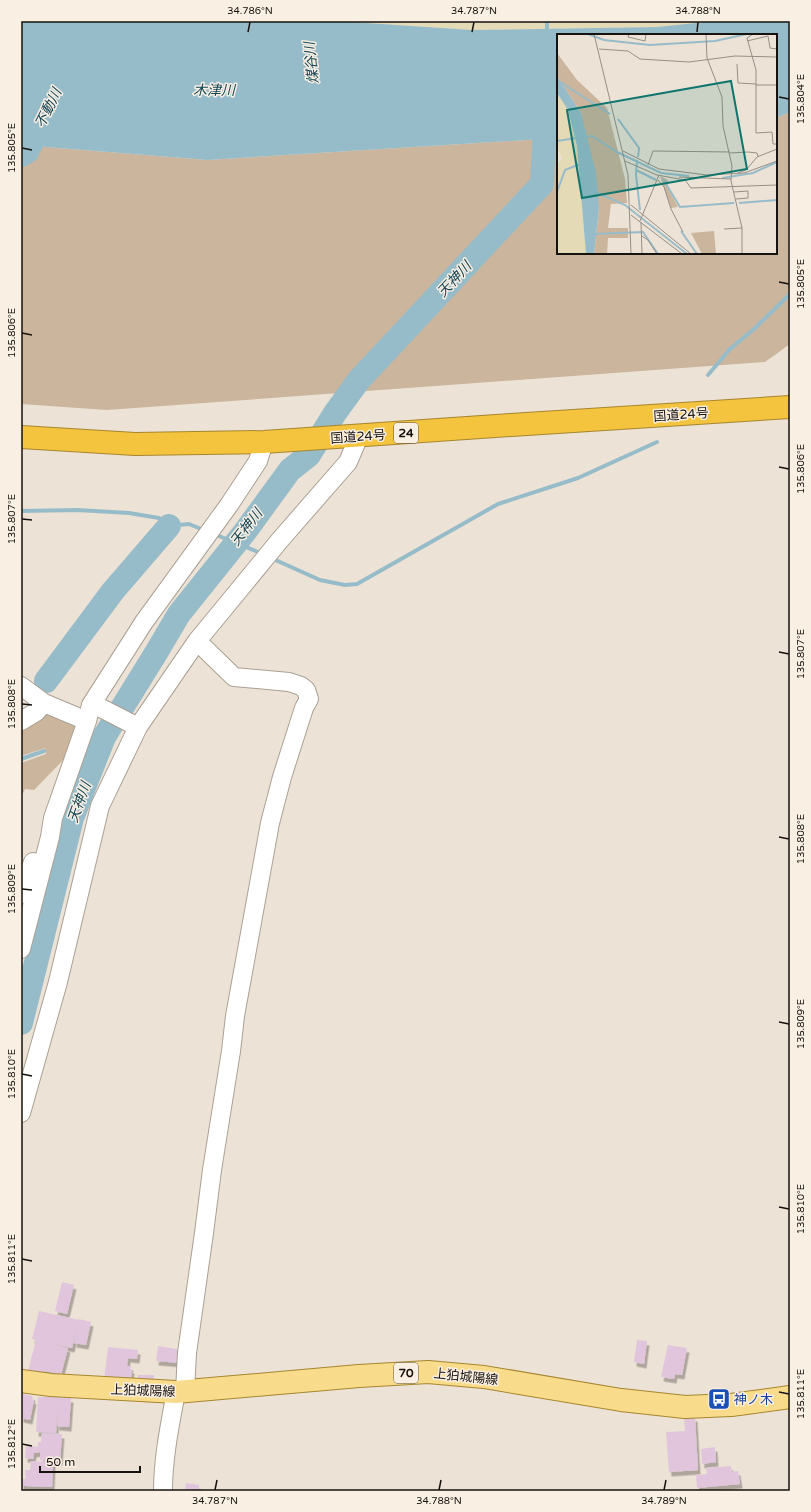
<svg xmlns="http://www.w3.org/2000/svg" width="811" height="1512" viewBox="0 0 811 1512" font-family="'Varela Round','Noto Sans JP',sans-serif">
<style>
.green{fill:#cbb59c}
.sand{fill:#e4dab5}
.water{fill:#97bcc9}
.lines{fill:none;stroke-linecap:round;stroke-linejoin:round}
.stream{stroke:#97bcc9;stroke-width:4}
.river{stroke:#97bcc9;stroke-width:24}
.building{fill:#e0c5dd;filter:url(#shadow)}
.minor-casing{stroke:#aaa095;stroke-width:20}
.major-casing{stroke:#a6862e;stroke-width:24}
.highway-casing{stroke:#a6862e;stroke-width:24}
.minor{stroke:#fff;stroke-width:18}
.major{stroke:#f8dc8c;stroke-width:22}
.highway{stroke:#f4c43f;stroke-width:22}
.ticks{fill:none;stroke:#16120e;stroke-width:1.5}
.labels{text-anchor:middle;stroke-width:3;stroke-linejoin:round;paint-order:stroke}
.shield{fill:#faefe3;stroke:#5a544e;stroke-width:1}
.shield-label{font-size:12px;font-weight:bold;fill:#16120e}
.street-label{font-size:13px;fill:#16120e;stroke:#faefe3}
.transit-label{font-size:13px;fill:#164399;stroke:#faefe3;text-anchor:start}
.water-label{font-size:14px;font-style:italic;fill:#124656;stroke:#faefe3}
.inset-river{fill:none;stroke:#97bcc9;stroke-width:2}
.inset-road{fill:none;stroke:#978f86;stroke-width:1}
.view{fill:#0f766e;fill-opacity:0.15;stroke:#0f766e;stroke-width:2}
.inset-edge{fill:none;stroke:#16120e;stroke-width:2}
.neatline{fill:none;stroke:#16120e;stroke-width:1.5}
.ticks-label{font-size:10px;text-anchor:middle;fill:#16120e}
</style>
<defs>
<filter id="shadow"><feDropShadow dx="2.5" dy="4.5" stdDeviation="0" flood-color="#0004"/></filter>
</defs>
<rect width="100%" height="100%" fill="#ede2d6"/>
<path class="green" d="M790 112V344L765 362 107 410 21 404V145L207 160 558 138V253H776V118Z
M48 712 75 724 78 732 69 754 34 790 25 789 23 793H21V763L46 754 45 748 21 756V728Z"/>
<path class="sand" d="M337 21H715L657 27 472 30Z"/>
<path class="water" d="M21 21H337L472 30 657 27 715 21H790V112L776 118V35H558V138L207 160 21 145Z"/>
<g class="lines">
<path class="stream" d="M547 33V21
M708 375 730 349 754 329 790 294
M21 511 77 510 129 513 159 518 169 526 189 524 206 531
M214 534 263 554
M271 558 320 580 345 585 357 584 498 504 578 478 657 442
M98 740 104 737
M21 759 44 751"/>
<path class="river" d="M21 155 27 152 44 117
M46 681 113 591 169 526
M21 1023 72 818 104 737 156 653 179 614 244 533 290 470 309 455 335 413 359 380 542 184 546 107"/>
</g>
<path class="building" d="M62 1282 74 1285 67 1314 55 1311Z
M39 1311 79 1320 72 1348 49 1343 68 1348 61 1375 45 1371 44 1375 28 1371 36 1340 32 1339Z
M79 1319 91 1322 86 1345 74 1343Z
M637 1340 647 1341 644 1364 634 1362Z
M668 1345 687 1348 682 1375 675 1374 674 1379 661 1377Z
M158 1346 182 1350 180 1363 156 1361Z
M108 1347 138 1350 137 1359 128 1358 127 1366H131L130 1369H132L131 1378H130L129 1380H104Z
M138 1375H154V1384H138Z
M22 1394 33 1396 32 1399 34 1400 30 1420 21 1418Z
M38 1397H58L56 1433 36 1432Z
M58 1397 71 1398 69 1427 57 1426Z
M695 1417 698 1470 669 1472 666 1432 685 1431 684 1418Z
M42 1433 62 1434 60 1461 40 1460V1452L34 1453 33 1459 25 1458 26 1446 38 1447V1442H41Z
M715 1447 716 1462 702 1464 701 1449Z
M31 1461 53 1462 52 1487 26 1486 25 1470H30Z
M731 1466 732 1472 738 1471 740 1484 697 1488 696 1475 707 1474 706 1468Z
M21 1479H26V1486H21Z
M186 1483 199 1485V1491H185Z"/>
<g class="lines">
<g class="minor-casing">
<path id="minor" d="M21 686 44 703 87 721
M91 705 97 706 138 727
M21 721 36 712 44 703
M21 894 33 862
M21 949 50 837 53 818 87 721 91 705 144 622 229 505 258 461 264 442
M21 1113 58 982 100 806 138 727 197 641 280 540 348 462 359 436
M185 1391 187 1353 204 1233 212 1170 231 1051 235 1016 270 823 282 777 304 708 309 699 306 690 301 686 289 682 234 677 197 641
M163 1491C163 1458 170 1424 176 1392"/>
</g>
<g class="major-casing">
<path id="major" d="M21 1381 51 1385 176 1392 359 1376 428 1372 484 1377 621 1400 685 1407 731 1405 790 1397"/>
</g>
<g class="highway-casing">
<path id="highway" d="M21 437 135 444 264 442 511 425 790 407"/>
</g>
<use href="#minor" class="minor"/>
<use href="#major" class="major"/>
<use href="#highway" class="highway"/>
</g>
<path class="ticks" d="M248 32 250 22M472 32 474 22M697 32 698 22M779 97 789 99M22 148 32 150M779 282 789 284M22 333 32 335M779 467 789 469M22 519 32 520M779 652 789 654M22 704 32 705M779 837 789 839M22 889 32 890M779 1022 789 1024M22 1074 32 1076M779 1207 789 1209M22 1259 32 1261M779 1392 789 1394M22 1444 32 1446M215 1490 217 1480M439 1490 441 1480M664 1490 666 1480"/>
<defs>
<g id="bus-square" transform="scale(1.15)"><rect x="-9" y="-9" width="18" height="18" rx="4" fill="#1a4fb4" stroke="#faefe3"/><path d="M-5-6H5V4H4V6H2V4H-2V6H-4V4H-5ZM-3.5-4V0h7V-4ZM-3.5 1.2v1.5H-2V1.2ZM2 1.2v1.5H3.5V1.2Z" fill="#fff"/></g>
</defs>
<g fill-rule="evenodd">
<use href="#bus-square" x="719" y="1399"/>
</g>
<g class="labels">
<g class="shield">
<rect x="394" y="423" width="24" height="20" rx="3"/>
<rect x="394" y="1363" width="24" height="20" rx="3"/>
</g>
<g class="shield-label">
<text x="406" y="437">24</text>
<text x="406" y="1377">70</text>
</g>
<g class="street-label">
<text transform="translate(681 414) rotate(-4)" y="5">国道24号</text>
<text transform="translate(358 436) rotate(-4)" y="5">国道24号</text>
<text transform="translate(466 1376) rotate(6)" y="5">上狛城陽線</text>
<text transform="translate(143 1390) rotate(2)" y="5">上狛城陽線</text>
</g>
<g class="transit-label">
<text x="734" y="1404">神ノ木</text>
</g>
<g class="water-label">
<text transform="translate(311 63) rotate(-96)" y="5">煤谷川</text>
<text x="214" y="95">木津川</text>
<text transform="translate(48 108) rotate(-64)" y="5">不動川</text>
<text transform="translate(454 279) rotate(-47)" y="5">天神川</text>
<text transform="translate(246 527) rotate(-52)" y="5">天神川</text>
<text transform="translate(79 802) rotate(-70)" y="5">天神川</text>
</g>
</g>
<g transform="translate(557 34)">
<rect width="220" height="220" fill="#ede2d6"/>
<path d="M0 19 20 46 50 74 68 145 70 169 54 170 51 194H71V204H51L50 220H37L42 174 24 79 0 42ZM103 142 111 146V153L106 145 121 173 114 174ZM157 197 159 220H145L134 199Z" fill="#cbb59c"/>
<path d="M0 59 11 76 20 112 29 220H0V131L5 124 0 113Z" fill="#e4dab5"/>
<path d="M0 42 24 79 39 139 42 174 37 220H29L20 112 11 76 0 59Z" fill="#97bcc9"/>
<path class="inset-river" d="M31 0 47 6 93 11 158 7 190 0M3 48 53 80M61 85 82 114 81 123M27 103 35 102 60 118 104 139 132 142M0 107 19 104M80 126 79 141 83 176M79 136 99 146M165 144 196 139 220 128M106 145 123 173 177 169M0 158 8 136 23 130M38 158 68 171 130 220M182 169 220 166M124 197 140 220M36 200 86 198 101 220"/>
<path class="inset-road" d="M37 0 71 141 74 220M72 0 71 3 88 7 89 0M149 0 150 24 165 63 166 92 175 132 174 147 185 194V220M155 0H171M196 0 190 4 199 36V99L215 98 216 110H220M190 7 211 2 213 14 220 15M42 15 71 17 83 25 132 28 178 22 220 23M180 30 181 49 199 50M199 51H220M66 117 102 135 150 141 187 139 220 127M173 119 191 118 200 119 201 122M68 127 100 141 128 146 134 154 220 151M91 131 96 117 173 118M181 139 189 136 200 123 220 115M122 143 174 145M101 146 107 153 114 175 126 198M177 158 191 157V164L179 165M74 171 134 220M74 181 125 220M83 187 102 141M84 188 85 220M167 195 185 194M85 202 91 206 100 220"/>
<path class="view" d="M174 47 190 135 25 164 10 76Z"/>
<rect width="220" height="220" class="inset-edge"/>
</g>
<rect width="811" height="1512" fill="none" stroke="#faefe3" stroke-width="44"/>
<path d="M40 1466v6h100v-6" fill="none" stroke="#16120e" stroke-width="2"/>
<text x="46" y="1466" font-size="12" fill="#16120e" stroke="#faefe3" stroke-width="3" paint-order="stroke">50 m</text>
<rect x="22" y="22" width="767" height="1468" class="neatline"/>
<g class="ticks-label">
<text x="250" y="14">34.786°N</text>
<text x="474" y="14">34.787°N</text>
<text x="698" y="14">34.788°N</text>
<text transform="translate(800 99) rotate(-90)" y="4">135.804°E</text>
<text transform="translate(11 148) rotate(-90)" y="4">135.805°E</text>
<text transform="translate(800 284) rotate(-90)" y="4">135.805°E</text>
<text transform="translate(11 333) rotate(-90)" y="4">135.806°E</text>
<text transform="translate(800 469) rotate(-90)" y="4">135.806°E</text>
<text transform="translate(11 519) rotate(-90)" y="4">135.807°E</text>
<text transform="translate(800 654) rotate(-90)" y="4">135.807°E</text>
<text transform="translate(11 704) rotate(-90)" y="4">135.808°E</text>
<text transform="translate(800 839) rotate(-90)" y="4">135.808°E</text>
<text transform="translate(11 889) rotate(-90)" y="4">135.809°E</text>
<text transform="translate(800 1024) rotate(-90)" y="4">135.809°E</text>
<text transform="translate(11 1074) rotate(-90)" y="4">135.810°E</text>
<text transform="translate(800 1209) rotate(-90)" y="4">135.810°E</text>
<text transform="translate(11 1259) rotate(-90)" y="4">135.811°E</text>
<text transform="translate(800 1394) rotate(-90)" y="4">135.811°E</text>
<text transform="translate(11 1444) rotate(-90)" y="4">135.812°E</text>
<text x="215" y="1504">34.787°N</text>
<text x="439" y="1504">34.788°N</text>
<text x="664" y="1504">34.789°N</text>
</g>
</svg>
